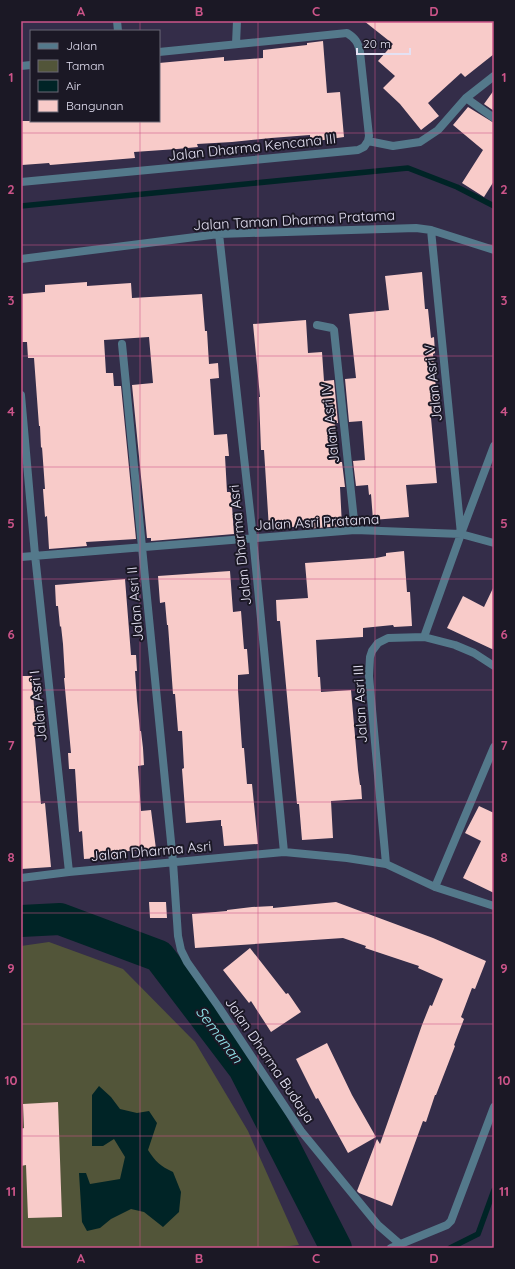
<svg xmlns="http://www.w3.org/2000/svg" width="515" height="1269" viewBox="0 0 515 1269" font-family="Quicksand,sans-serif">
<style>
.green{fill:#525539}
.water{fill:#002426}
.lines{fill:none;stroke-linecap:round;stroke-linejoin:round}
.stream{stroke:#002426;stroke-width:5.5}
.river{stroke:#002426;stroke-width:32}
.building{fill:#f8cbc9}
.minor{stroke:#54798b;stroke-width:8}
.grid{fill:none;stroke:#cc5489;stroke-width:1;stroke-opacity:0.55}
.labels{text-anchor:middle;stroke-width:4;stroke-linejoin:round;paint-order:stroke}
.street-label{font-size:14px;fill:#e4e1f3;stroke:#1b1825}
.water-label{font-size:15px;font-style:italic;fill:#92e5eb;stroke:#1b1825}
.neatline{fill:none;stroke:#cc5489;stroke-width:1.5}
.grid-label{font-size:13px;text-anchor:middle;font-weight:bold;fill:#cc5489}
</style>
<rect width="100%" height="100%" fill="#342d49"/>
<path class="green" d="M49 942 123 969 195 1042 248 1131 299 1245 272 1248H21V946Z"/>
<path class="water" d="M99 1086 111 1097 120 1109 137 1113 149 1111 157 1123 148 1150C156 1162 160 1166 173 1172L181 1192 179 1212 163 1227 144 1212 131 1209 111 1219 100 1228 87 1231 82 1222 79 1173H86L90 1184 120 1179 125 1157 114 1139 103 1146H92V1095Z"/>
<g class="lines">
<path class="stream" d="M21 206 408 168 457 187 494 206
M450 1248 478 1234 494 1190"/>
<path class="river" d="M21 921 60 919 159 956 244 1068 336 1248"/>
</g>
<path class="building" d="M364 21H494V54L465 77 461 73 428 103 439 116 421 130 400 104 383 88 395 76 378 61 393 44Z
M323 41 327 93 340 92 344 137 310 142V135L271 138 232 142 197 144 198 147 177 149 134 152 135 158 50 165 49 163 22 165 21 121H159V63L224 57V61L263 58V50L307 45V43Z
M494 90V111L484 104Z
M468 107 494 123V181L484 197 462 183 483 150 453 125Z
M422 272 425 309H428L431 338 434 337 435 353 433 354 436 389H438L439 403H435L437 417 431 418 437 483 406 485 409 517 373 520 371 494 369 495 368 485 356 486 353 461 365 460 362 421 349 422 345 379 356 378 349 314 389 310 385 276Z
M87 282V286L131 283 132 298 202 294 205 331H207L209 364 218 363 219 378 210 379 214 435 227 434 229 456H225L227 492H231L234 534 151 541V538H147L132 385 153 383 149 337 104 340 106 373H113L114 386H121L136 539 86 542 87 546 49 549 47 516 45 517 43 489H45L42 447 41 448 40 426H39L34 358H28L27 342H21V294L45 292V285Z
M306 320 308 353 322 352 324 381 334 380 338 423H335L338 462H342L345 487H340L342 526 305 529 304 526 269 529 264 450H261L259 397H260L253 324Z
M404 551 407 592H410L412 626 394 627 393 625 363 628V637L316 640 318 677H320L321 692 351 690 358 770 360 785H361L362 799 331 801 333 838 302 840 299 804H297L280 621H277L276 600 308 598 305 563 376 558 386 556V553Z
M230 571 233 612 241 611 244 649H247L249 674 238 675V690L242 748H244L247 784H252L258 844 224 846 222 826H221V820L186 823 182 769 184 768 182 731H178L175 694H173L168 625H167L165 602 160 603 158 576Z
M125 579 131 655H136L137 671H135L137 700 140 731H141L143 748 144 765 138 766 141 811 151 810 156 849 116 852V857L84 859 82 831 79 832 75 769H69L68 753H71L64 678H65L63 644 61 626 60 627 58 606H56L55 585Z
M494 586V650L447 628 463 596 484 607Z
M21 676H32L34 707 40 706 41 726 34 727 41 804 45 803 51 867 21 869Z
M479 806 494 813V893L463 878 481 841 465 833Z
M149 902H166L167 918H150Z
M336 902 433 938 486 961 475 989 472 988 461 1017 464 1019 454 1045 455 1046 436 1095H435L426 1122 423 1121 392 1206 359 1193 357 1191 377 1139 380 1144 422 1025 430 1005 432 1006 443 979 418 968 419 966 365 948 366 946 343 938 195 948 192 914 227 911V910L252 907 273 906V908Z
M250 948 286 994 288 993 301 1012 271 1032 251 1001 249 1003 223 970Z
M327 1043 352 1095 376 1137 348 1153 318 1098 316 1099 296 1059Z
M58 1102 62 1217 28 1218 26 1165 21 1166V1129L24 1128 23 1104Z"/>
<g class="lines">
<path class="minor" d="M117 21 118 31
M236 44 237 21
M21 66 31 65
M466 98 494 118
M368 141 393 146 420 142 438 130 466 98 494 76
M21 182 358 150 364 147 368 141 369 136 360 52C358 42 355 38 347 33L159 52
M219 234 253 538 284 852
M21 259 219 234 416 228 431 230 494 250
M317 325 332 328 334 330 355 530
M122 344 173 862 178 936 181 950 187 962 218 1006 301 1131 378 1225 401 1245
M21 395 35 555 69 872
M462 531 494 446
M21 557 355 530 461 534 494 543
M424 637 461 534 431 230
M386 864 369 676 370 657 372 651 378 643 388 638 424 637 455 645 474 653 494 666
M21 878 69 872 284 852 347 858 386 864 435 887 494 906
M435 887 494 747
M391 1248 447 1225 451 1221 494 1107"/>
</g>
<path class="grid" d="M140 21V31M258 21V1248M375 21V1248M140 121V1248M21 133H494M21 245H494M21 356H494M21 467H494M21 579H494M21 690H494M21 802H494M21 913H494M21 1024H494M21 1136H494"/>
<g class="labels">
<g class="street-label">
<text transform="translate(252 147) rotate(-6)" y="5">Jalan Dharma Kencana III</text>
<text transform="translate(294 220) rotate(-3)" y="5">Jalan Taman Dharma Pratama</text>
<text transform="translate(433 383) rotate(-96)" y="5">Jalan Asri V</text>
<text transform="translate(330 423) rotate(-96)" y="5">Jalan Asri IV</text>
<text transform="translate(317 522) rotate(-3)" y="5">Jalan Asri Pratama</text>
<text transform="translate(240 545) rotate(-96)" y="5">Jalan Dharma Asri</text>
<text transform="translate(135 604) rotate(-95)" y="5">Jalan Asri II</text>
<text transform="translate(360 704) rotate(-93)" y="5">Jalan Asri III</text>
<text transform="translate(38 706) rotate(-96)" y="5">Jalan Asri I</text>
<text transform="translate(151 851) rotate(-5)" y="5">Jalan Dharma Asri</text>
<text transform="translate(270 1060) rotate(56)" y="5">Jalan Dharma Budaya</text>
</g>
<g class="water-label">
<text transform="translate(219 1035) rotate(53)" y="5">Semanan</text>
</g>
</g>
<rect width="515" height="1269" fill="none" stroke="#1b1825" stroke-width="44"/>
<rect x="30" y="30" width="130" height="92" fill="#1b1825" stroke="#6b6877"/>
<rect x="38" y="43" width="20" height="6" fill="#54798b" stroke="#6b6877"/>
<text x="66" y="50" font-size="12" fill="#e4e1f3">Jalan</text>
<rect x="38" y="60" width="20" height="12" fill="#525539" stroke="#6b6877"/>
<text x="66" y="70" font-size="12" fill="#e4e1f3">Taman</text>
<rect x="38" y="80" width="20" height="12" fill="#002426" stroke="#6b6877"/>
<text x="66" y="90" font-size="12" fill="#e4e1f3">Air</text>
<rect x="38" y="100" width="20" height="12" fill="#f8cbc9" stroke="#6b6877"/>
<text x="66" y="110" font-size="12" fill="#e4e1f3">Bangunan</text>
<path d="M357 48v6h53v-6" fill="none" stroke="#e4e1f3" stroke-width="2"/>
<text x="363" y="48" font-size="12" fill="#e4e1f3" stroke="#1b1825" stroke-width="3" paint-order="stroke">20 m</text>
<rect x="22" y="22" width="471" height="1225" class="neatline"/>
<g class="grid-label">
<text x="81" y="16">A</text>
<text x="199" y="16">B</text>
<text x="316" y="16">C</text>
<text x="434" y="16">D</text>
<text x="11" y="82">1</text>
<text x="504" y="82">1</text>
<text x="11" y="194">2</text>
<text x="504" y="194">2</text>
<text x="11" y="305">3</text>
<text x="504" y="305">3</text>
<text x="11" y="416">4</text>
<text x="504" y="416">4</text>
<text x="11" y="528">5</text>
<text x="504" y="528">5</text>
<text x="11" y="639">6</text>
<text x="504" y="639">6</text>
<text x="11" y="750">7</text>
<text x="504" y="750">7</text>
<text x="11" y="862">8</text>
<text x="504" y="862">8</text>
<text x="11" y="973">9</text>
<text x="504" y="973">9</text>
<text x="11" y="1085">10</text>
<text x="504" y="1085">10</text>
<text x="11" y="1196">11</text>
<text x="504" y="1196">11</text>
<text x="81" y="1263">A</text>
<text x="199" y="1263">B</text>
<text x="316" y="1263">C</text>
<text x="434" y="1263">D</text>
</g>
</svg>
